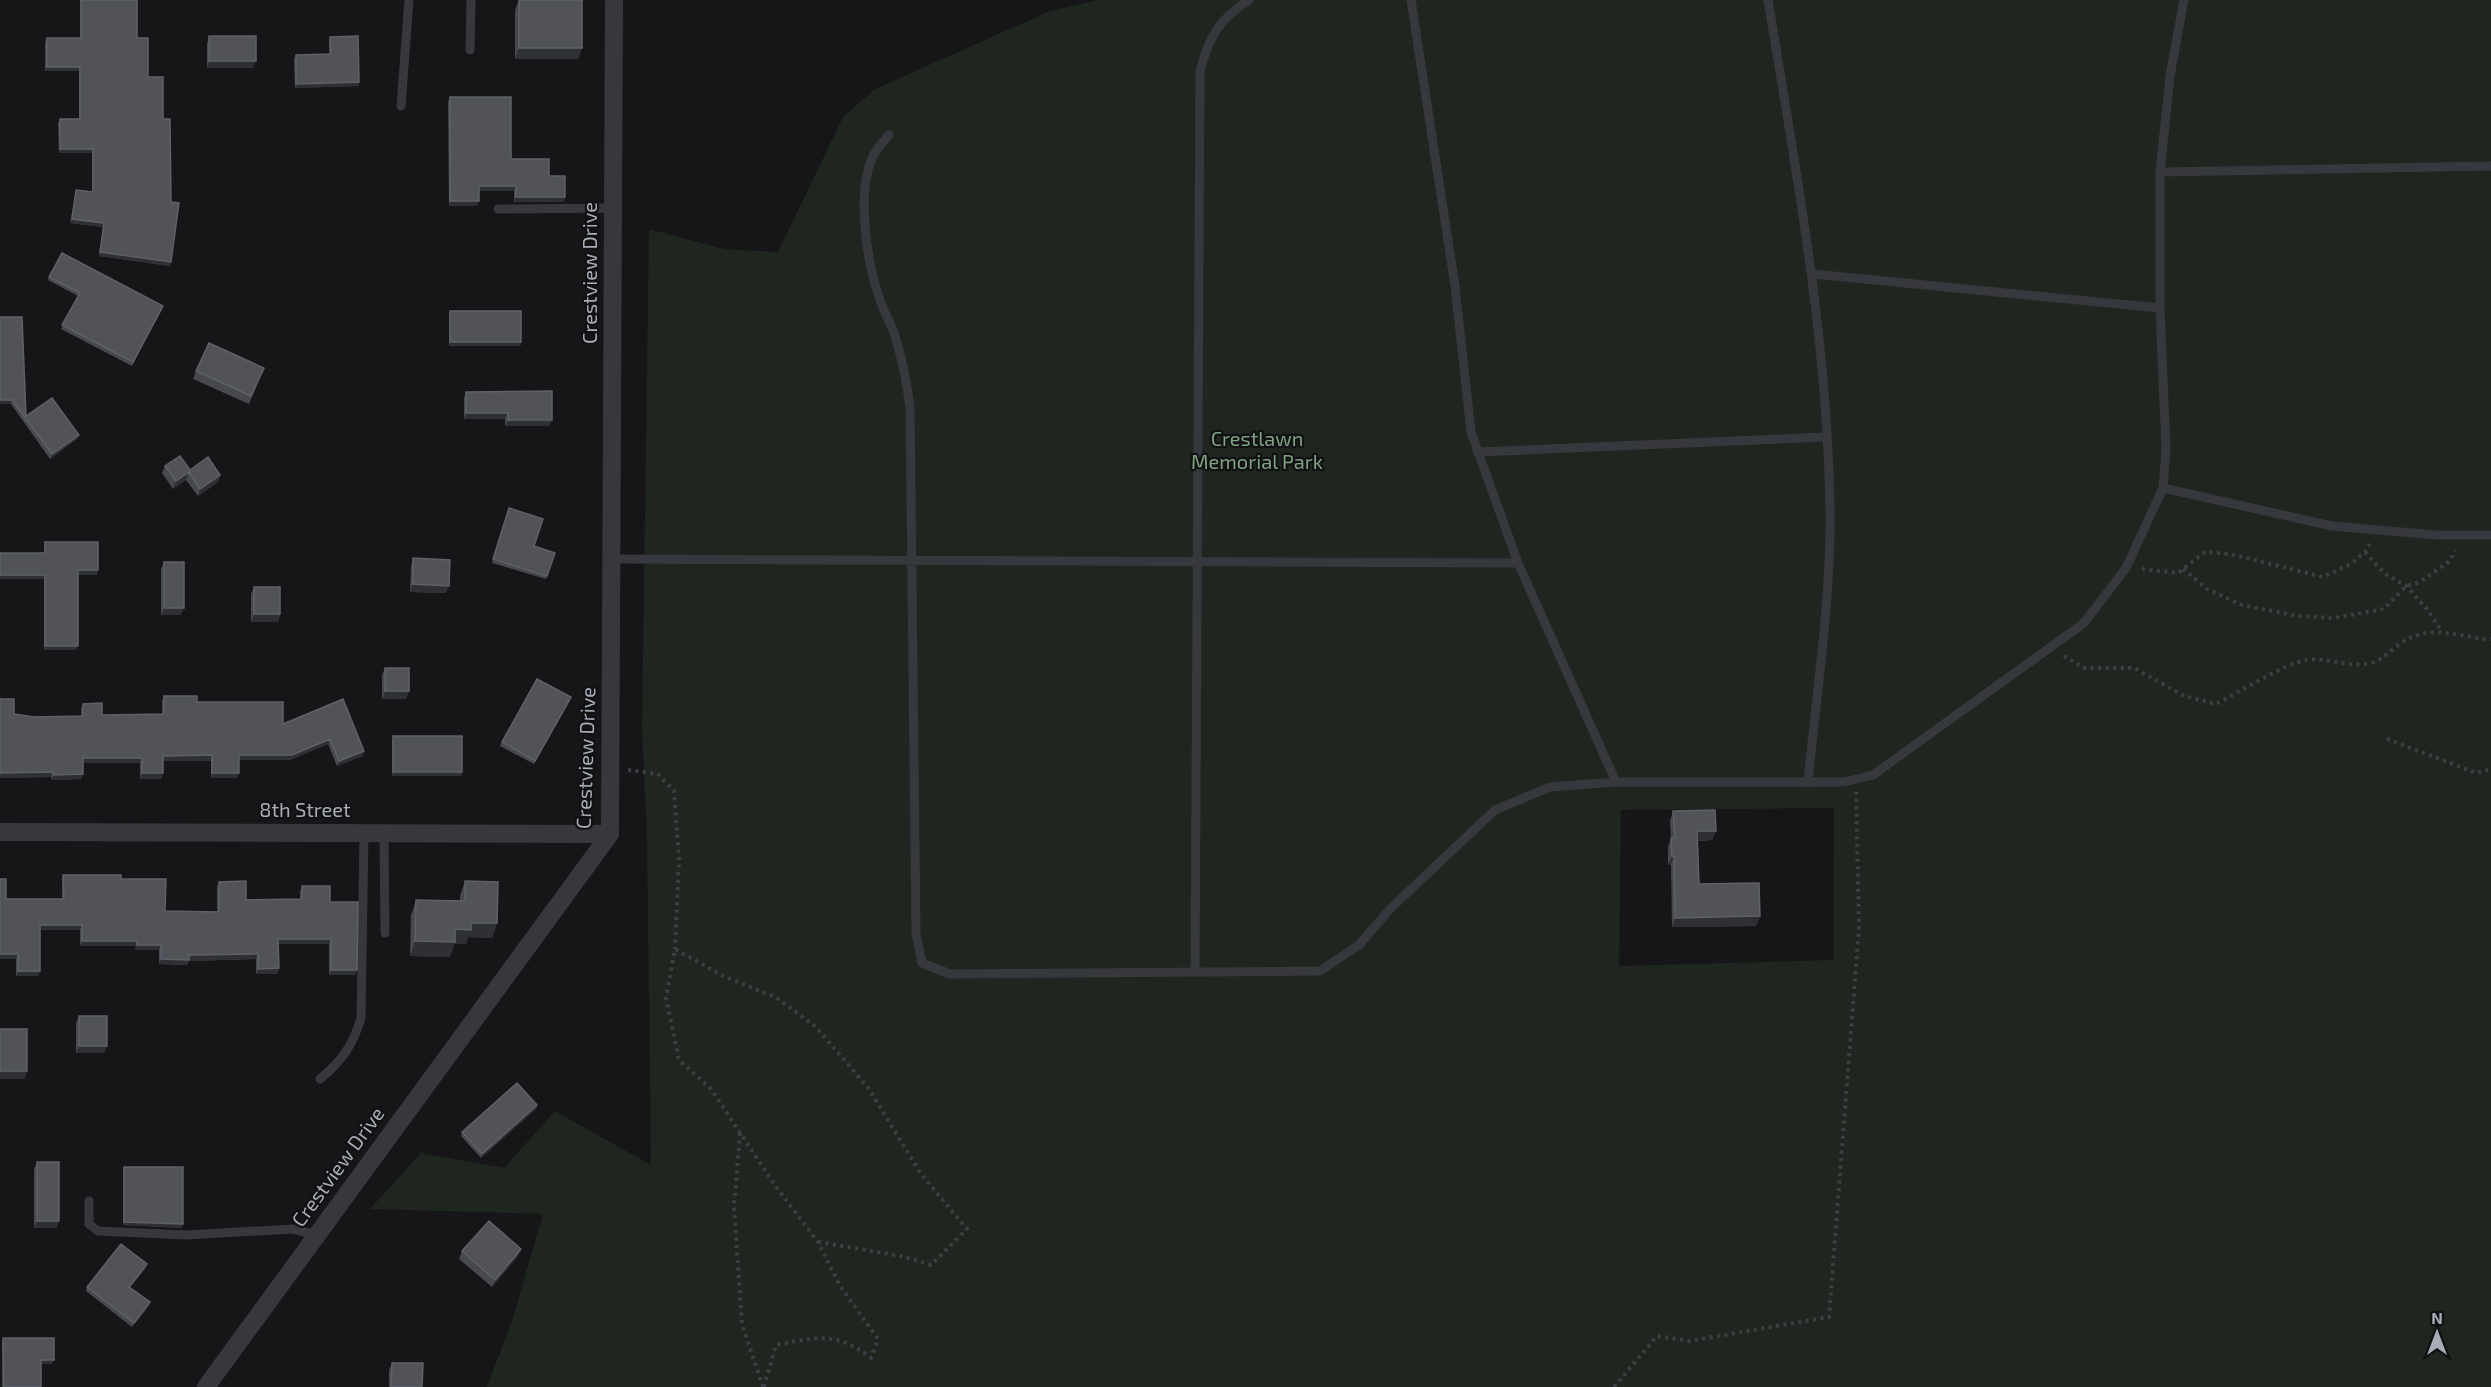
<svg xmlns="http://www.w3.org/2000/svg" width="2491" height="1387" viewBox="0 0 2491 1387" font-family="'Exo 2',sans-serif">
<style>
.green{fill:#1e261f;fill-rule:evenodd}
.lines{fill:none;stroke-linecap:round;stroke-linejoin:round}
.path{stroke:#3d3f44;stroke-width:4;stroke-dasharray:3 4.5;stroke-linecap:butt}
.lane{stroke:#37383d;stroke-width:9}
.street{stroke:#37383d;stroke-width:18}
.wall{fill:#47494d}
.shaded-wall{fill:#2f3033}
.building{fill:#525359;stroke:#5f6168;stroke-width:1.5}
.labels{text-anchor:middle;stroke-width:4.5;stroke-linejoin:round;paint-order:stroke}
.street-label{font-size:20px;fill:#a8adb8;stroke:#111113}
.park-label{font-size:20px;fill:#7fa381;stroke:#111113}
</style>
<rect width="100%" height="100%" fill="#161618"/>
<path class="green" d="M1099 0H2491V1387H487L512 1321 543 1214 370 1209 421 1153 504 1168 555 1111 651 1165 647 838 642 728 649 229 724 249 778 252 843 117 875 89 1050 11ZM1834 808 1833 960 1619 966 1621 810Z"/>
<g class="lines">
<path class="path" d="M2365 552 2384 573 2406 586 2427 609 2441 630
M2142 569 2178 573 2205 552 2230 554 2323 577 2351 564 2365 552 2370 544
M2183 569 2207 589 2242 605 2299 616 2334 618 2384 609 2406 586 2420 582 2450 561 2455 550
M2064 656 2084 668H2134L2184 696 2216 704C2238 693 2285 663 2307 660 2326 657 2347 668 2371 663 2384 660 2394 646 2406 640 2435 624 2460 638 2491 639
M2387 739 2476 773 2491 769
M628 770 658 774 674 791 679 859 675 949
M740 1133 734 1207 742 1324 763 1387
M764 1387 776 1345C817 1337 836 1331 871 1358L878 1339 840 1286 818 1242 774 1184 711 1089 679 1060 666 998 675 949 721 975 777 998 816 1027 869 1089 921 1174 967 1229 931 1265 901 1256 818 1242
M1614 1387 1657 1336 1689 1341 1829 1317 1859 928 1856 792"/>
<path class="lane" d="M1411 0 1455 286 1471 432 1518 563 1616 782
M1768 0C1796 170 1828 340 1830 513 1831 602 1816 694 1808 783
M2184 0 2170 76 2160 172 2491 166
M470 50 471 0
M401 106 409 0
M889 135C882 143 875 150 871 161 857 195 867 262 879 297 883 311 892 325 896 339 903 362 907 384 910 407L916 934 922 963 950 974 1320 971 1359 945 1390 909 1495 810 1550 787 1616 782H1844L1873 775 2084 623 2126 568 2163 488
M2160 172V308L2166 449 2163 488 2332 526 2436 535H2491
M498 209 613 208
M1813 274 2160 308
M1477 452 1826 437
M612 559 1518 563
M384 833 385 933
M1195 972 1200 71C1209 37 1219 19 1249 0
M320 1079C342 1061 353 1045 361 1018L364 833
M89 1201V1224L98 1231 187 1235 292 1229 317 1235"/>
<path class="street" d="M0 832 610 834
M206 1387 610 834 614 0"/>
</g>
<path class="wall" d="M80 0H137V38L148 77 163 119 170 266 99 256 103 227 70 223 76 190 92 192V153H59L58 123 60 119H79V71H45V42L47 38H80Z
M519 0 582 48 578 59H515V10Z
M209 36 253 68H207V44Z
M330 37 359 82 358 86 295 88 294 59 296 55 329 54V41Z
M450 97 511 159 549 176 565 197 563 202H514V191H479L477 206H449L448 102Z
M49 277 163 306 132 366 61 329 78 296 48 280Z
M450 311 521 342 520 346H449V314Z
M0 317 26 416 79 435 77 439 50 459 11 404Z
M264 368 249 404 193 379 196 371Z
M466 392 552 420 549 426H505V419H464V398Z
M165 466 190 470 220 475 218 482 198 496 186 480 173 489 162 473Z
M509 508 547 576 546 579 492 563Z
M45 542 97 575H78L76 650H44V579H0L44 553V547Z
M413 558 446 593 410 592 411 566Z
M164 562 181 615H161V569Z
M254 587 280 614 278 622H251V594Z
M385 668 406 699H382V675Z
M164 696 197 702 283 724 343 699 363 756 337 766 328 744 290 760H239L237 778H211V761H163V773L161 779H140V763H83V774L81 779 52 780 51 777 0 778V699L14 714 34 717 81 716V709L83 704 102 715 162 714V701Z
M571 697 534 764 500 746 502 742Z
M393 736 462 772 461 776H392V740Z
M1673 811 1716 831 1712 840 1698 841 1699 884 1760 916 1756 926 1672 927 1671 865H1668V847L1671 838 1670 821Z
M63 875 121 879 165 911 217 912V887L219 882 246 900 300 899V891L302 886 330 902 357 970 355 975H329V944H278L279 968 277 974H256V959L189 961 187 965 159 964V950H135L136 946H80V930H40V971L38 976H16V959H0L6 899H62V880Z
M465 881 497 923 492 938 468 937 466 944H454L450 957 410 956 411 915 416 900 460 901V896Z
M79 1016 107 1046 104 1053H76V1023Z
M537 1105 536 1109 481 1158 461 1136 462 1132Z
M37 1162 59 1221 56 1228H34V1169Z
M124 1167 182 1228 123 1225V1171Z
M462 1251 518 1256 492 1287 459 1259Z
M146 1268 130 1287 150 1302 149 1306 132 1327 86 1291 87 1287Z
M3 1338 52 1364H41V1387H2V1342Z
M392 1363 422 1387H389V1370Z"/>
<path class="shaded-wall" d="M519 48H582L578 59H515Z
M209 61H256L253 68H207Z
M47 67H80L79 71H45Z
M359 82 358 86 295 88 296 84Z
M60 149H93L92 153H59Z
M479 186H516L514 191H477Z
M516 197H565L563 202H514Z
M450 201H479L477 206H449Z
M72 219 104 223 103 227 70 223Z
M100 252 171 262 170 266 99 256Z
M450 342H521L520 346H449Z
M0 400H12L11 404H0Z
M466 413H508L505 419H464Z
M508 420H552L549 426H505Z
M79 435 77 439 50 459 52 454Z
M189 472 186 480 173 489 176 481Z
M220 475 218 482 198 496 200 489Z
M78 570H98L97 575H76Z
M0 575H45L44 579H0Z
M413 584 449 586 446 593 410 592Z
M164 608H184L181 615H161Z
M254 614H280L278 622H251Z
M45 646H78L76 650H44Z
M385 691H409L406 699H382Z
M571 697 570 701 534 764 535 761Z
M330 739 328 744 290 760H237L239 755Z
M364 751 363 756 337 766 339 761Z
M212 755 211 761H161L163 756Z
M83 758H142L140 763H81Z
M53 772 51 777 0 778V773Z
M393 772H462L461 776H392Z
M142 773H163L161 779H140Z
M212 773H239L237 778H211Z
M83 774 81 779 52 780 53 775Z
M1697 831H1716L1712 840 1694 841Z
M1672 856H1674L1671 865H1668Z
M1760 916 1756 926 1672 927 1675 918Z
M471 923H497L492 938 468 937 466 944H454L450 957 410 956 415 941 455 929Z
M40 925H82L80 930H38Z
M278 939H331L329 944H276Z
M82 941H137L136 946H80Z
M137 945H161L159 950H135Z
M0 954H18L16 959H0Z
M258 954 256 959 189 961 187 965 159 964 161 959 189 955Z
M279 968 277 974H256L258 969Z
M331 970H357L355 975H329Z
M18 971H40L38 976H16Z
M79 1046H107L104 1053H76Z
M0 1071H27L25 1079H0Z
M537 1105 536 1109 481 1158 482 1154Z
M37 1221H59L56 1228H34Z
M124 1222 183 1224 182 1228 123 1225Z
M521 1249 518 1256 492 1287 495 1280Z
M147 1264 146 1268 128 1290 129 1287Z
M150 1302 149 1306 132 1327 134 1323Z
M41 1360H54L52 1364H40Z"/>
<path class="building" d="M81 0H137V38H148V77H163V119H170L171 202 179 203 171 262 100 252 104 223 72 219 76 190 93 192V149H60V119H80V67H47V38H81Z
M519 0H582V48H519Z
M209 36H256V61H209Z
M358 36 359 82 296 84V55L331 54 330 37Z
M450 97H511V159H549V176H565V197H516V186H479V201H450Z
M62 253 163 306 133 362 62 325 80 293 49 277Z
M450 311H521V342H450Z
M0 317H22L26 416 52 398 79 435 52 454 12 400H0Z
M209 343 264 368 251 396 196 371Z
M552 391V420H508V413H466V392Z
M180 456 190 470 208 457 220 475 200 489 189 472 176 481 165 466Z
M509 508 543 519 534 546 555 553 547 576 493 559Z
M45 542H98V570H78V646H45V575H0V553H45Z
M413 558 450 560 449 586 413 584Z
M164 562H184V608H164Z
M254 587H280V614H254Z
M385 668H409V691H385Z
M537 679 571 697 535 761 502 742Z
M164 696H197V702H283V724L343 699 364 751 339 761 330 739 292 755H239V773H212V755L163 756V773H142V758H83V774L53 775V772L0 773V699H14V714L34 717 83 716V704L102 703V715L164 714Z
M393 736H462V772H393Z
M1715 810 1716 831H1697L1699 884 1759 883 1760 916 1675 918 1674 856H1672L1671 838H1675L1673 811Z
M63 875H121V879H166L165 911 219 912V882L246 881V900L302 899V886H330V902H358L357 970H331V939H278L279 968 258 969V954L189 955V960L161 959V945H137V941H82V925H40V971H18V954H0V879H6V899H64Z
M465 881 498 882 497 923H471V930L455 929V942L415 941 416 900 465 901Z
M79 1016H107V1046H79Z
M0 1029H27V1071H0Z
M517 1083 537 1105 482 1154 462 1132Z
M37 1162H59V1221H37Z
M124 1167H183V1224L124 1222Z
M489 1221 521 1249 495 1280 462 1251Z
M121 1244 147 1264 129 1287 150 1302 134 1323 87 1287Z
M3 1338H54V1360H41V1387H4Z
M392 1363H423L422 1387H391Z"/>
<g class="labels">
<g class="street-label">
<text transform="translate(590 273) rotate(-90)" y="7">Crestview Drive</text>
<text transform="translate(586 758) rotate(-88)" y="7">Crestview Drive</text>
<text x="305" y="817">8th Street</text>
<text transform="translate(338 1167) rotate(-54)" y="7">Crestview Drive</text>
</g>
<g class="park-label">
<text x="1257" y="446">Crestlawn<tspan x="1257" dy="23">Memorial Park</tspan></text>
</g>
</g>
<g transform="translate(2437 1333)" stroke="#111113" stroke-width="4.5" paint-order="stroke">
<path d="M0-4.5L10 22L0 15L-10 22Z" fill="#a8adb8"/>
<text y="-9" font-size="16" font-weight="bold" text-anchor="middle" fill="#a8adb8">N</text>
</g>
</svg>
